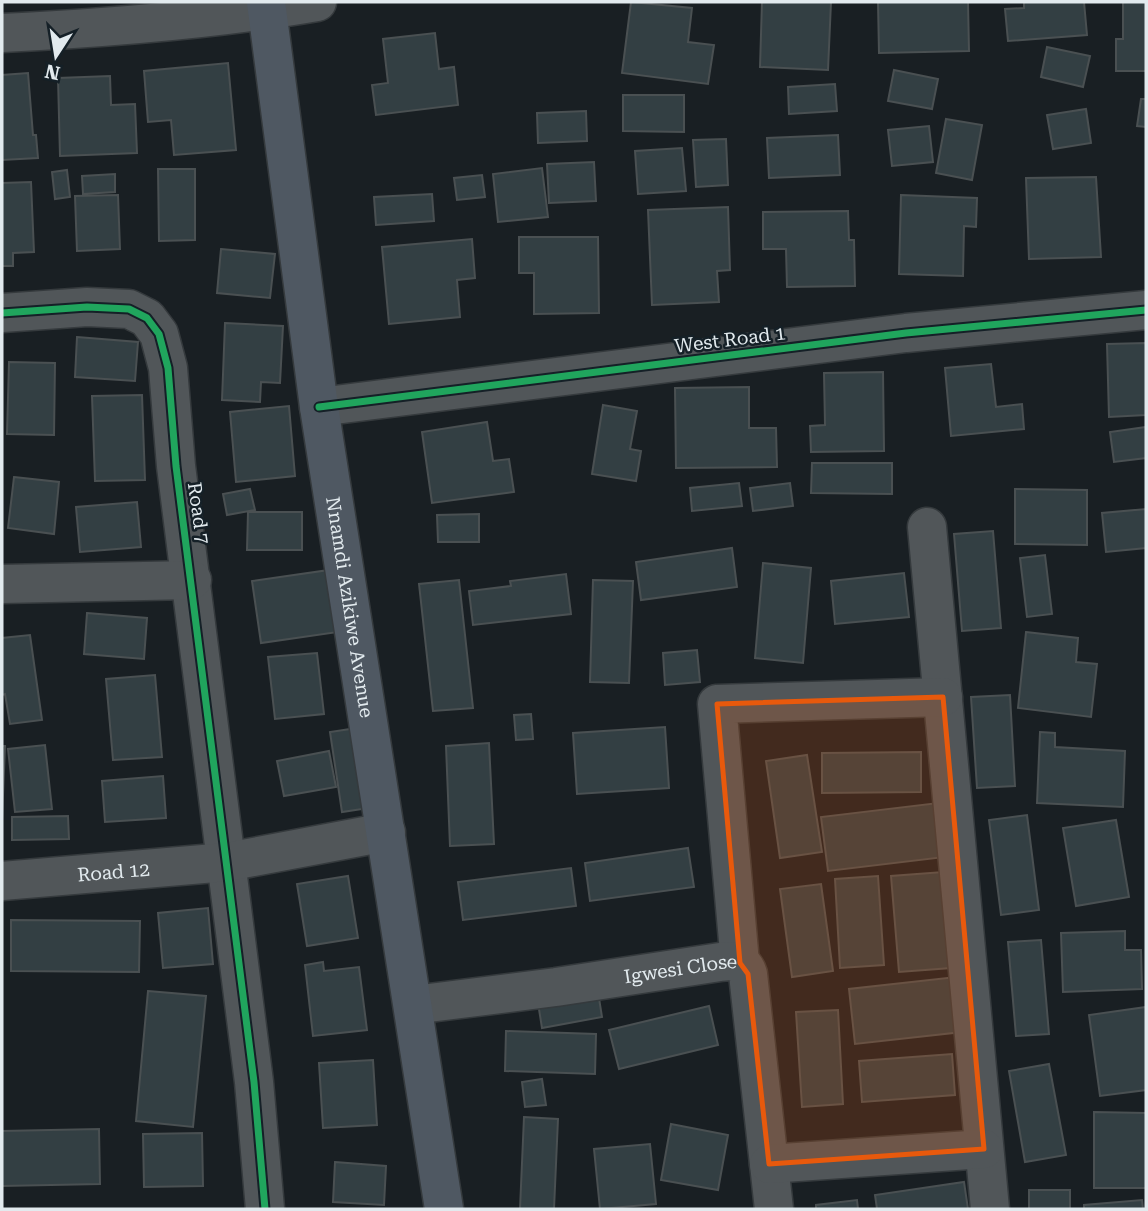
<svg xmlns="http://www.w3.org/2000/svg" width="1148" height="1211" viewBox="0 0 1148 1211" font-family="'Roboto Serif',serif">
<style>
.building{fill:#333f43;stroke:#4a5052;stroke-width:2}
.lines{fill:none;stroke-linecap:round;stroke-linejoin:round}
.minor-casing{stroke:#353a3d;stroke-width:41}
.major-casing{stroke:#353a3d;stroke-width:41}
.minor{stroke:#515659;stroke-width:38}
.major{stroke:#4f5862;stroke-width:38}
.cycleway-casing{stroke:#152027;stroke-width:11}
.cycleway{stroke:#20a55d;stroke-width:7}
.marked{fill:#e8590c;fill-opacity:0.2;stroke:#e8590c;stroke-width:5;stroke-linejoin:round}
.labels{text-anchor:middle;stroke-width:5;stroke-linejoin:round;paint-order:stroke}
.street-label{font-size:19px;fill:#e2eaee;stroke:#152027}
</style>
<rect width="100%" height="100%" fill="#191f23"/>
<path class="building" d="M631 2 692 8 688 42 714 45 708 84 622 73Z
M762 2H831L828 70 760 67Z
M878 2H968L969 51 879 53Z
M1024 2H1084L1087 35 1008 41 1005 9 1024 8Z
M1123 2H1146V71H1116V39H1123Z
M435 33 439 69 454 67 458 105 376 115 372 85 388 83 383 39Z
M1047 47 1090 56 1083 87 1041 77Z
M228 63 236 150 174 155 171 120 148 122 144 71Z
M894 70 938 79 932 109 888 101Z
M28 73 33 135H36L38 158 2 160V75Z
M110 76 111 105 135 104 137 153 60 156 58 78Z
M835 84 837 111 789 114 788 87Z
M623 95H684V132L623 131Z
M1141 99H1146V127L1137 126Z
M1086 109 1091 143 1053 149 1047 115Z
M586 111 587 141 538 143 537 113Z
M946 119 982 125 972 180 936 173Z
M929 126 933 162 892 166 888 130Z
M838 135 840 175 769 178 767 138Z
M726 139 728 185 696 187 693 140Z
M682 148 686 191 638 194 635 151Z
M594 162 596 201 549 203 547 164Z
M542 168 548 217 498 222 493 174Z
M158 169H195V240L159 241Z
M67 170 70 197 55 199 52 172Z
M115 174V192L83 194 82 176Z
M482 175 485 197 457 200 454 178Z
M1096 177 1101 257 1029 259 1026 178Z
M31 182 34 252 13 253V266H2V183Z
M432 194 434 221 376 225 374 197Z
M118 195 120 249 77 251 75 196Z
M901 195 977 198 976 227 964 226 963 276 899 274Z
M728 207 730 270 717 271 719 302 652 305 648 210Z
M848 211 849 240H854L855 286 787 287 786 249H763V212Z
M519 237H598L599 313 534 314V273H519Z
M472 239 475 278 457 280 460 317 389 324 382 247Z
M221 249 275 254 270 298 217 293Z
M225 323 283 326 280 383 261 382 260 402 222 400Z
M77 337 138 342 135 381 75 377Z
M1146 343V415L1109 417 1107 344Z
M9 362 55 363 54 435 7 434Z
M991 364 996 407 1022 404 1024 429 951 436 945 368Z
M883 372 884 451 811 452 810 426 825 425 824 373Z
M749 387V428H776L777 467 676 468 675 388Z
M142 395 145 480 95 481 92 396Z
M603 405 637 411 630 449 641 451 636 481 592 474Z
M289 406 295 476 236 482 230 412Z
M487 422 493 461 509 459 514 492 432 503 422 432Z
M1146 427V458L1114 462 1110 432Z
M812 463H892V494L811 493Z
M14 477 59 482 54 534 8 528Z
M739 483 742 506 692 511 690 488Z
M790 483 793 506 753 511 750 488Z
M250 489 255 510 227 515 223 494Z
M1015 489 1087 490V545L1015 544Z
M137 502 141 547 80 552 76 507Z
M1146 509V548L1106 552 1102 513Z
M248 512H302V550H247Z
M479 514V542H438L437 515Z
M993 531 1001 628 962 631 954 534Z
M732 548 737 587 641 600 636 562Z
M1045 555 1052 614 1027 617 1020 558Z
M763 563 811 568 803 663 755 658Z
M329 570 338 632 261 643 252 581Z
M904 573 909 617 835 624 831 581Z
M566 574 571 614 473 625 469 591 511 586 510 581Z
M459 580 473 708 433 711 419 584Z
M593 580 633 581 629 683 590 682Z
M87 613 147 618 144 659 84 654Z
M1026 632 1078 638 1076 662 1097 664 1091 717 1018 708Z
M30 635 42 720 10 724 5 694 2 695V638Z
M697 650 700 682 665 685 663 653Z
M317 653 324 714 275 719 268 657Z
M155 675 162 757 113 760 106 679Z
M1010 695 1015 786 977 788 971 697Z
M531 714 533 739 516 740 514 715Z
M665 727 669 788 577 794 573 733Z
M357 728 369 808 342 812 330 732Z
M1040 732 1055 733V747L1125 751 1123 807 1037 803Z
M489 743 494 844 450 846 446 746Z
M45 745 52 809 15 812 8 749Z
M2 746H5L2 820Z
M329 751 336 787 284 796 277 761Z
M921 752V792L822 793V753Z
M807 755 822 852 780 858 766 761Z
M163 776 166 818 105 822 102 781Z
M938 803 945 857 828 871 821 817Z
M1027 815 1039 910 1001 915 989 820Z
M68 816 69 839 12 840V817Z
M1116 820 1129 897 1076 906 1063 828Z
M688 848 694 887 590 901 585 863Z
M571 868 576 906 463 920 458 882Z
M943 872 951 968 899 972 891 876Z
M348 876 358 938 307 946 297 884Z
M878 876 884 965 840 968 835 879Z
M821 884 833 971 792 977 780 889Z
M208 908 213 964 163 968 158 913Z
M11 920 140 921 139 972 11 971Z
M1125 931V950H1141L1142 989 1063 992 1061 933Z
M1041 940 1049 1034 1016 1036 1008 942Z
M323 962 324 971 359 967 367 1030 313 1036 305 965Z
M965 976 971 1031 855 1044 849 989Z
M148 991 206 996 193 1127 136 1121Z
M598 992 602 1017 542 1028 538 1003Z
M709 1006 718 1045 619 1069 609 1030Z
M1146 1007V1090L1100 1096 1089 1015Z
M838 1010 843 1104 802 1107 796 1012Z
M506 1031 596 1034 595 1074 505 1071Z
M952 1054 955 1095 862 1102 859 1061Z
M373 1060 377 1125 323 1128 319 1063Z
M1049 1064 1066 1155 1025 1162 1009 1071Z
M542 1079 546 1105 525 1107 522 1082Z
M1094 1112 1146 1113V1188H1094Z
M524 1117 558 1119 554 1209H520Z
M671 1124 728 1135 718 1190 661 1180Z
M99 1129 100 1184 2 1186V1131Z
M202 1133 203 1186 144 1187 143 1134Z
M650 1144 656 1204 600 1209 594 1149Z
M335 1162 386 1166 384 1205 333 1202Z
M964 1182 968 1209H877L875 1195Z
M1029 1190H1070V1209H1029Z
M857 1200 858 1209H816V1205Z
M1142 1200 1143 1209H1084V1205Z"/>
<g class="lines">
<g class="minor-casing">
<g id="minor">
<path d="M2 33C108 28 213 20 317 2"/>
<path d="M2 313 87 307 129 309 147 318 159 334 168 368 176 466 254 1082 265 1209"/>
<path d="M319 407 906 333 1146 310"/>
<path d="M927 527 990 1209"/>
<path d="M2 584 192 580"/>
<path id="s1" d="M2 881 227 862 386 832"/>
<path d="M740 963 717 704 943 697"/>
<path id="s2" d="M413 1005 556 987 720 962C733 960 744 961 748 974L774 1209"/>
<path d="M769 1164 984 1149"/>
</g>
</g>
<g class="major-casing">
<g id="major">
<path id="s3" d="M266 2 319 407 444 1209"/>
</g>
</g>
<use href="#minor" class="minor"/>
<use href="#major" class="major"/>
<g class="cycleway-casing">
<path id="cycleway" d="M2 313 87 307 129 309 147 318 159 334 168 368 176 466 254 1082 265 1209
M319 407 906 333 1146 310"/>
</g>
<use href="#cycleway" class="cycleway"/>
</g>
<path class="marked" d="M943 697 984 1149 769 1164 748 974 740 963 717 704Z"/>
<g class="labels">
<g class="street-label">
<text transform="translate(730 339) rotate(-7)" y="7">West Road 1</text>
<text transform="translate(199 513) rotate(82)" y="7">Road 7</text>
<text dy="7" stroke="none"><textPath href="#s3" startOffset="611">Nnamdi Azikiwe Avenue</textPath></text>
<text dy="7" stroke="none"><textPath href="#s1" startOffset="112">Road 12</textPath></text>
<text dy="7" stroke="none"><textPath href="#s2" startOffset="270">Igwesi Close</textPath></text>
</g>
</g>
<rect width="1148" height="1211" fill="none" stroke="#e2eaee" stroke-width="7"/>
<g transform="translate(56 56) rotate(192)" stroke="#152027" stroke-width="5" paint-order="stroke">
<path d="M0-5L12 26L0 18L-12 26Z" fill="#e2eaee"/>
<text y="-10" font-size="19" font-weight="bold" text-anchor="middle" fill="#e2eaee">N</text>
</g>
</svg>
